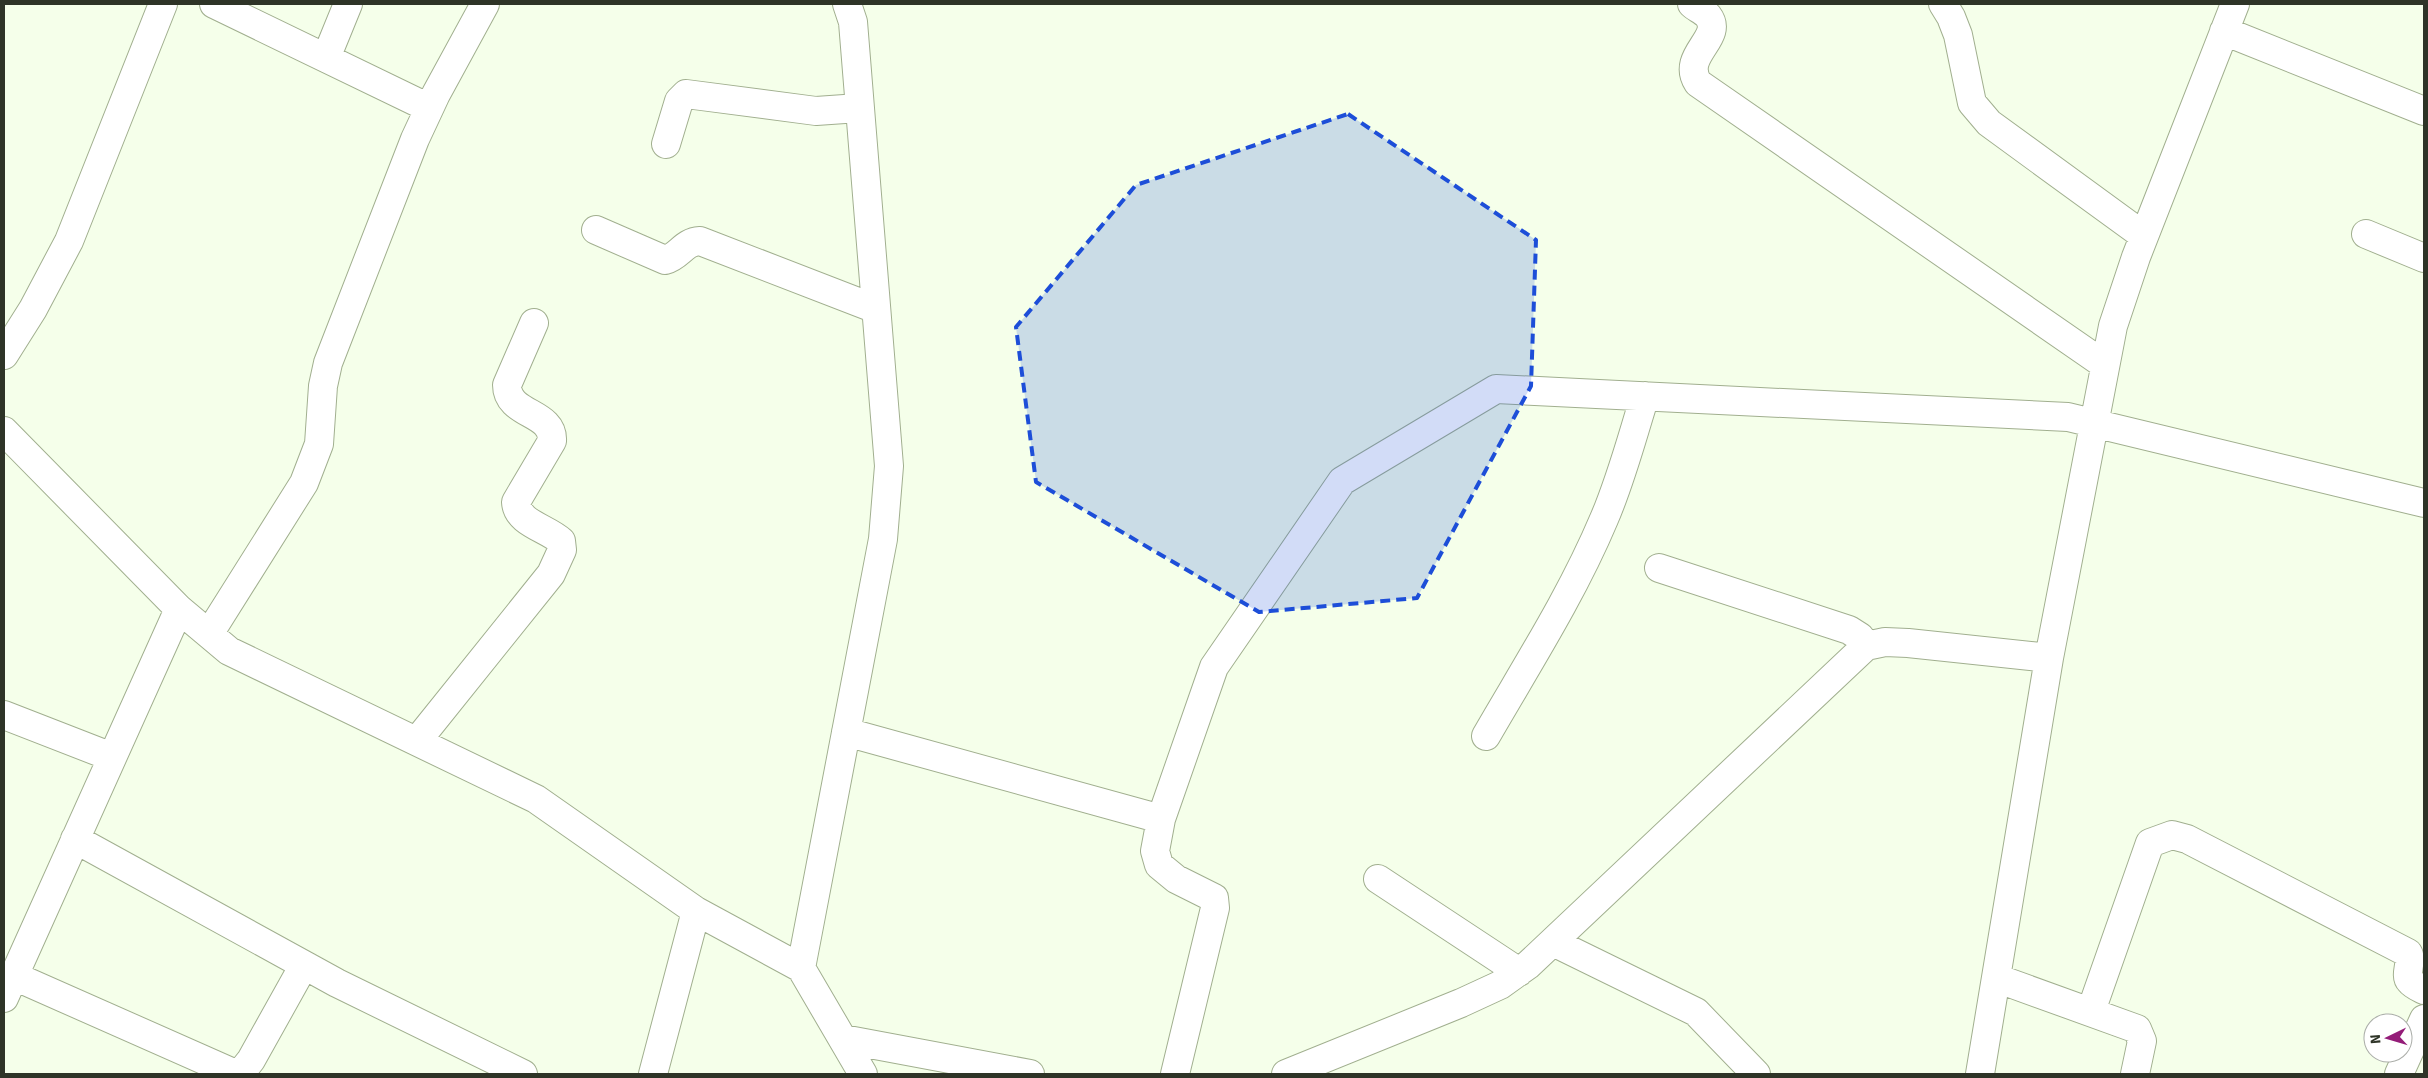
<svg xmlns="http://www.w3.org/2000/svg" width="2428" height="1078" viewBox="0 0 2428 1078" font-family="Signika,sans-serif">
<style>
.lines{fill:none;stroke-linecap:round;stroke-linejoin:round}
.minor-casing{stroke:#a1af8f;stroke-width:30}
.minor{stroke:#fff;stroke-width:28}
.marked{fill:#1d4ed8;fill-opacity:0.2;stroke:#1d4ed8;stroke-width:4;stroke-dasharray:10 6;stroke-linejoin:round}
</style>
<rect width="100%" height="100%" fill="#f5ffea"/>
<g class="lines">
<g class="minor-casing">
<path id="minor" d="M214 4 429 108
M1692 4C1696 8 1704 11 1708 16 1725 38 1680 55 1698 83L2105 365
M1943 4 1951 17 1958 35 1972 103 1989 123 2144 236
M2224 31 2424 111
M326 58 348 4
M666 144 679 101 686 94 816 111 859 108
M596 230 665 260C680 256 683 242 700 241L876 309
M2366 234 2424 258
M4 355 33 309 69 241 163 4
M4 431 179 609 229 651 536 799 696 911 801 968 863 1074
M1659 568 1849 630 1860 637 1866 646
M209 634 304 483 319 444 323 386 328 363 415 139 436 94 485 4
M4 715 112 757
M846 732 1161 819
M1486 736C1527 665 1572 595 1604 519 1621 480 1632 437 1645 396
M417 741 551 574 562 550 561 541C547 528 517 523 516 502L552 441C554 411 507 416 507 385L534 323
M75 839 337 983 523 1074
M1378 879 1519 972
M1553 942 1696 1012 1756 1074
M801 968 883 539 889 466 853 22 847 4
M14 976 231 1072 243 1070 251 1060 304 965
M1996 978 2137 1029 2142 1041 2135 1074
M4 998 179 609
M2091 1011 2150 843 2172 835 2187 839 2408 953C2413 961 2404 975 2410 981 2413 985 2420 988 2424 990
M843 1039 1030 1074
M653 1074 696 911
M1175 1074 1215 908 1214 898 1176 879 1159 865 1155 851 1161 819 1214 667 1342 481 1496 389 2068 417 2424 503
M1286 1074 1461 1003 1500 985 1528 965 1866 646 1885 642 1908 643 2049 658
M1980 1074 2049 658 2113 326 2136 257 2235 4
M2399 1074 2424 1019"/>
</g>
<use href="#minor" class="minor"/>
</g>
<path class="marked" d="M1348 114 1536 240 1531 386 1417 598 1259 612 1036 482 1016 327 1136 185Z"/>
<rect width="2428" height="1078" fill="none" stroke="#2e3427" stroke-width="10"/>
<g transform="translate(2388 1038) rotate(265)"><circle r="24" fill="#ffffff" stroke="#abaea9"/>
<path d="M0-4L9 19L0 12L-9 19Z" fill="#941c78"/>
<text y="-8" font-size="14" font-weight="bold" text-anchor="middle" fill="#2e3427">N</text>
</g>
</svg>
